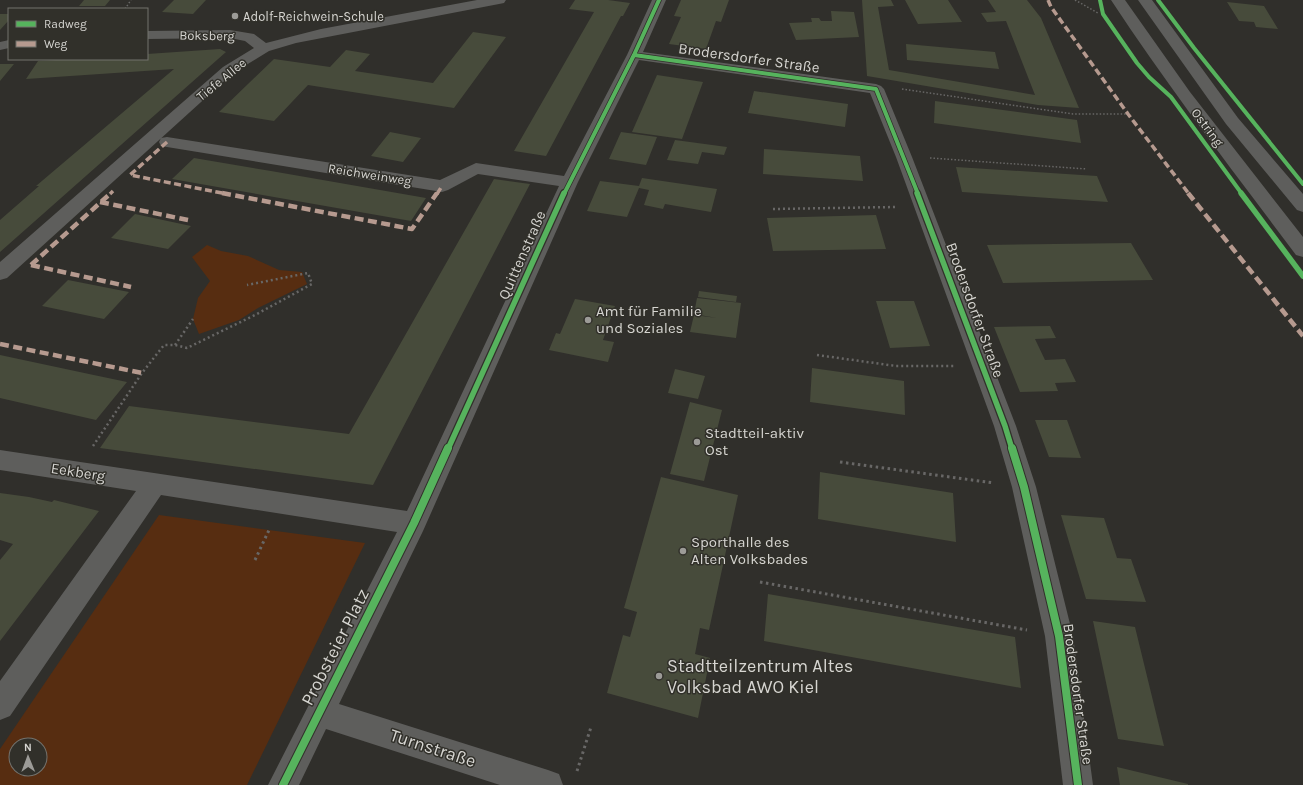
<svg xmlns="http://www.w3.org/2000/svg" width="1303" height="785" viewBox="0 0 1303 785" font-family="Karla,sans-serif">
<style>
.green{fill:#572d11;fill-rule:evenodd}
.building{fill:#474b3b}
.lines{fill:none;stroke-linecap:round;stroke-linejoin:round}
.path-far2{stroke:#686766;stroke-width:1.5;stroke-dasharray:1.5 2;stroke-linecap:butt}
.path-far1{stroke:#686766;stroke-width:2.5;stroke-dasharray:2 3;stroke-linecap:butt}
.path{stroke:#686766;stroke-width:3;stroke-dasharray:2.5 3.5;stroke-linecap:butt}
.minor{fill:#5e5e5c;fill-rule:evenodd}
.quiet-far1{stroke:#b69a8f;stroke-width:3.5;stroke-dasharray:7 3.5;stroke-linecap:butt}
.quiet{stroke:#b69a8f;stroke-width:4.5;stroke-dasharray:9 4.5;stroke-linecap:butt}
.cycleway-far2-casing{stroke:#31302a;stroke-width:5.5}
.cycleway-far1-casing{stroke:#31302a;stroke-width:8}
.cycleway-casing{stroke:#31302a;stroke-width:10}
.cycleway-far2{stroke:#56b35d;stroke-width:4}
.cycleway-far1{stroke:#56b35d;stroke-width:5.5}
.cycleway{stroke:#56b35d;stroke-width:8}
.poi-dot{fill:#9c9b97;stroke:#31302a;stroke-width:1.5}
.labels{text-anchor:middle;stroke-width:3;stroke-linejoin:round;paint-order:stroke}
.far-poi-label{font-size:13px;fill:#d6d5d1;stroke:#31302a;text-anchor:start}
.far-street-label{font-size:13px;fill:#d6d5d1;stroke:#31302a}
.street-label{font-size:15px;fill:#d6d5d1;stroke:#31302a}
.poi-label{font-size:15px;fill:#d6d5d1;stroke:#31302a;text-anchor:start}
.near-street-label{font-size:18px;fill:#d6d5d1;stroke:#31302a}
.near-poi-label{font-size:18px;fill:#d6d5d1;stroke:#31302a;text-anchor:start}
</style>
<rect width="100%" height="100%" fill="#302f2b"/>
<path class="green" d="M207 245 221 251 248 256 279 270 302 272 307 284 258 308 239 320 199 334 193 319 198 298 210 281 192 257Z
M159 515 365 543 247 785H0V749ZM16 745H40V769H16Z"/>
<path class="building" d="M84 0H110L105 6H79Z
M174 0H206L193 14 162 12Z
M575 0H608L630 3 623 16H621L546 156 514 151 594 12 569 9Z
M681 0H729L721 22 716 21 706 49 669 44 681 17 674 16Z
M862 0H891L894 6 878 7 889 70 1035 95 1006 21 987 22 981 13 996 12 988 0H1027L1041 18 1079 108 1038 105 867 76Z
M905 0H948L962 22 918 24Z
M1227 2 1264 6 1278 29 1256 27 1254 22 1239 21Z
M831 11 854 12 859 37 796 40 789 23 812 22 811 18H819L821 21H832Z
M0 14H9V20L0 30Z
M473 32 506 37 454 108 308 85 274 121 219 112 274 59 330 67 346 50 370 54 355 71 433 83Z
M906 44 995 52 999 69 907 60Z
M220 49 226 52 0 252V220L39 186H36L174 69 26 79 38 61 74 59H147V54Z
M0 64H14L0 81Z
M657 75 703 82 682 139 632 132Z
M754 91 848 104 845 127 748 113Z
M935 101 1077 120 1081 143 934 123Z
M390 132 421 138 403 162 371 156Z
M621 132 657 137 646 165 609 159Z
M675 140 727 147 724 155 702 152 698 164 667 160Z
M764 149 860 156 863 181 763 174Z
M194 158 271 171 426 198 411 221 172 179Z
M956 167 1097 176 1108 202 962 192Z
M642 178 717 189 711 212 665 204 663 209 644 205 649 190 639 188 627 217 587 211 600 181 639 186Z
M494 179 530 184 373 485 100 448 129 406 349 434Z
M135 214 191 226 168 249 111 238Z
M876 215 886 249 773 251 767 218Z
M1131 243 1153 280 1003 283 987 245Z
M68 280 129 292 104 319 42 306Z
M699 291 737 296 736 302 698 297Z
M697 298 741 303 736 338 690 332 694 315 717 318 694 314Z
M575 299 615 306 603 340 614 342 608 362 549 350 556 333 560 334Z
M876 301H914L930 346 890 348Z
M1050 326 1056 338 1035 339 1045 360 1065 359 1076 382 1055 383 1058 391 1020 392 994 327Z
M0 355 89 374 127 382 96 420 0 398Z
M812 368 904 381 905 415 810 402Z
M675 369 705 376 698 399 668 393Z
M690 402 722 410 704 481 670 474Z
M1035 420H1067L1081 458 1049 457Z
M820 472 953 493 956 542 818 519Z
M661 477 738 495 709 630 700 628 695 654 710 658 698 718 607 693 623 635 630 637 637 612 624 608Z
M0 493 29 497 52 502 54 500 99 511 0 641V560L13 544 0 540Z
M1061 515 1104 518 1117 558 1131 559 1146 602 1086 599Z
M768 594 1015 637 1021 688 764 641Z
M1093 621 1135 627 1164 746 1118 739Z
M1117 767 1188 784V785H1120Z"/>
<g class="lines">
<path class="path-far2" d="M1075 0 1098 13
M125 9 131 0
M902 89 1073 114H1128
M930 158 1087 169"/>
<path class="path-far1" d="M773 209 896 207
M175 345 193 319
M817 355 896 366H954
M93 446 142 373 164 345H175L187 348 255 315 312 284 308 273 247 285"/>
<path class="path" d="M840 462 994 483
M255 560 269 530
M760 582 1027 630
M577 771 591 727"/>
<path class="minor" d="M477 0H506L504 3 499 4 296 43 269 51 233 73 7 278 0 280V262L223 67 254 48 245 41 230 38 147 39V31L230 30 254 34 266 43 321 29Z
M652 0H666L643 52 876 84 881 86 884 89 912 157 1016 426 1036 487 1073 636 1093 785H1063L1045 636 1012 487 994 426 896 157 870 93 639 60 578 182 423 531 339 704 548 770 559 774 563 785H500L326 729 299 785H268L397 532 161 495 10 716 0 720V681L136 491 0 470V450L407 511 559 186 478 174 448 190 442 192 167 147 161 146 159 142 161 138 167 137 440 180 476 163 564 176 627 55Z
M1111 0H1125L1190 92 1303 237V257L1296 255C1233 171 1169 88 1111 0Z
M1138 0H1152L1238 118 1303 194V212L1297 210 1226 124Z
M9 40V48L0 50V42Z"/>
<path class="quiet-far1" d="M1048 0 1051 7 1128 114 1189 194
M167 142 130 175 227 194
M110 194 113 191
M437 194 442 186"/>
<path class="quiet" d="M222 193 412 229 437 193
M1188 193 1303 336
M100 202 188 220
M31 265 111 193
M31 265 131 287
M0 344 142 373"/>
<g class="cycleway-far2-casing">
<path id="cycleway-far2" d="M1100 0 1103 14 1137 63 1149 77 1171 97 1242 194
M1158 0 1194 48 1303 184
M634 55 876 89 918 194
M564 194 634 55 659 0"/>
</g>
<g class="cycleway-far1-casing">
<path id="cycleway-far1" d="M917 193 1005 426 1012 449
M1241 193 1303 276
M448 449 564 193"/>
</g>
<g class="cycleway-casing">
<path id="cycleway" d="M1012 448 1024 487 1059 636 1078 785
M283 785 414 523 448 448"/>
</g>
<use href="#cycleway-far2" class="cycleway-far2"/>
<use href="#cycleway-far1" class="cycleway-far1"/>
<use href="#cycleway" class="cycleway"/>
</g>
<g class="poi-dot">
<circle cx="235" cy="16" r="4"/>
<circle cx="588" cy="320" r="4"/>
<circle cx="697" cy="442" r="4"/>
<circle cx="683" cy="551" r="4"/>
<circle cx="659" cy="676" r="4"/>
</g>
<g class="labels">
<g class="far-poi-label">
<text x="243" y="21">Adolf-Reichwein-Schule</text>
</g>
<g class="far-street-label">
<text transform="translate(207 35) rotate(1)" y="5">Boksberg</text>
<text transform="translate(221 79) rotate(-39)" y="5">Tiefe Allee</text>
<text transform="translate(1208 127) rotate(53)" y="5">Ostring</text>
<text transform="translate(370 174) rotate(9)" y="5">Reichweinweg</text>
</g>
<g class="street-label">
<text transform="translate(749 58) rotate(8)" y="5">Brodersdorfer Straße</text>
<text transform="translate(522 255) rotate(-66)" y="5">Quittenstraße</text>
<text transform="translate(975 310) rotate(70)" y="5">Brodersdorfer Straße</text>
<text transform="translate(78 472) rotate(9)" y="5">Eekberg</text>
<text transform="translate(1078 694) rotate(82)" y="5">Brodersdorfer Straße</text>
</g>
<g class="poi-label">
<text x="596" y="316">Amt für Familie<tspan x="596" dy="17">und Soziales</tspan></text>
<text x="705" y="438">Stadtteil-aktiv<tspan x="705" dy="17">Ost</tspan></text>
<text x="691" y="547">Sporthalle des<tspan x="691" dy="17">Alten Volksbades</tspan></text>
</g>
<g class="near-street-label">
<text transform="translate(335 647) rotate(-63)" y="6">Probsteier Platz</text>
<text transform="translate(433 748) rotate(18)" y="6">Turnstraße</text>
</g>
<g class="near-poi-label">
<text x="667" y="672">Stadtteilzentrum Altes<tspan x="667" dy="21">Volksbad AWO Kiel</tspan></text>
</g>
</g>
<rect x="8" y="8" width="140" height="52" fill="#31302a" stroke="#73726d"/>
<rect x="16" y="21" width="20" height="6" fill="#56b35d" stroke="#73726d"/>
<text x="44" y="28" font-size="12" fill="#d6d5d1">Radweg</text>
<rect x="16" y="41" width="20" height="6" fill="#b69a8f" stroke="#73726d"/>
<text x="44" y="48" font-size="12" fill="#d6d5d1">Weg</text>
<g transform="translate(28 757) rotate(359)"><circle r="19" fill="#31302a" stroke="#73726d"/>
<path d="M0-3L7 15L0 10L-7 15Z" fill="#9c9b97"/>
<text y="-6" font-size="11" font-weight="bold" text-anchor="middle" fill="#d6d5d1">N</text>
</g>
</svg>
